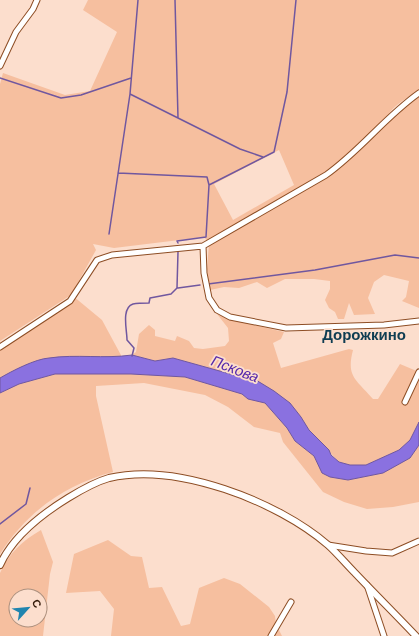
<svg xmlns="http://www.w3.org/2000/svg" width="419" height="636" viewBox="0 0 419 636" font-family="Helvetica,sans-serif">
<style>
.green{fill:#f6bf9f;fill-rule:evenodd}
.water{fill:#8a71e0;stroke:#70579f}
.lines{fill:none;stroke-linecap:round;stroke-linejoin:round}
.stream{stroke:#70579f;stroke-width:1.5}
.minor-casing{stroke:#8d4d24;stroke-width:7}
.tertiary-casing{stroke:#8d4d24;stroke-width:8}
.minor{stroke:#fff;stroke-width:5}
.tertiary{stroke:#fff;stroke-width:6}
.labels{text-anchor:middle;stroke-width:3.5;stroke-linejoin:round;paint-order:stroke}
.neighbourhood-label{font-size:15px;font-weight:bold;fill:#0f3d52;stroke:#fcdecd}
.water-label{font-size:15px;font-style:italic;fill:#5528ab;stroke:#fcdecd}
</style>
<rect width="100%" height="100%" fill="#fcdecd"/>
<path class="green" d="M88 0H419V90C406 99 387 108 384 125L419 96V308L402 301 406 297 409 281 384 275 374 282 368 298 375 314 354 315 349 303 344 319H338L335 312 329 308 325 300 330 289V281L314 279H285L267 288 257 282 239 288 224 287 210 290 207 269 209 243 204 237 114 248 93 244 96 250 71 295 0 341V84L3 73 65 95 90 91 117 32 83 10ZM279 150 294 185 233 220 214 184Z
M73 296 102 320 122 357 47 358 0 378V346Z
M217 314 229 319 284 332 281 339 273 343 281 368 349 349 353 350C346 377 356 379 373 399H378L400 364 419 372V422L410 440 399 450 366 465H350L339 462 309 430 301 417 243 375H234L173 358 155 361 132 355 136 352 139 334 149 325 155 330V336L175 341 177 336 189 341 194 348 203 349 225 346 229 341 228 328Z
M55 374H131L185 377 242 394 248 399 265 403 287 428 295 441 314 456 322 473 330 477 348 480 383 473 410 458 419 445V502L393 507 367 509 344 502 323 492 283 442 280 433 254 427 228 407 205 395 144 383 96 386V396L113 472C64 485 27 512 0 554V393L19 384Z
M41 530 53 562 50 574 43 636H0V573C9 553 22 541 41 530ZM16 596H40V620H16Z
M108 540 131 556 142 557 149 588 162 587 181 626 190 624 199 588 224 578 240 584 269 607 275 616 276 624 282 636H111L114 609 100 591 66 593 74 554Z"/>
<path class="water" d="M132 355 155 361 173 358 234 375 251 377 274 391 290 403 301 417 309 430 329 450 331 455 339 462 350 465H366L399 450 410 440 419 422V445L410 458 383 473 348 480 330 477 322 473 314 456 295 441 287 428 265 403 248 399 242 394 185 377 131 374H55L19 384 0 393V378C12 371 35 359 49 358 76 354 104 359 132 355Z"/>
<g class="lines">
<path class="stream" d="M138 0 130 94 240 149 263 157
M175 0 178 118
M0 78 61 98 81 95 131 78
M118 173 207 177 209 185
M109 234 130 94
M178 243 177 241 206 237 209 185 274 152 287 92 296 0
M208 284 315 270 395 255 419 258
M178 288 200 285
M132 356 134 348 127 340C127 330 121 308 133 304 138 303 144 303 149 303L150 298 171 294 177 288 178 252
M0 524 26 504 30 488"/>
<g class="minor-casing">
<path id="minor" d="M0 66 16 32 33 9 37 0
M203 246 204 273 209 298 217 310 230 317 286 328 384 325 419 321
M0 347 70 301 97 260 112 255 203 246 326 175C360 151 385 117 419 93
M405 402 419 372
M328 545 366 551 392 553 419 541
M367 585 384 636
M271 636 291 602"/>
</g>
<g class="tertiary-casing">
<path id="tertiary" d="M0 565C13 536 42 514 68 498 81 490 95 482 109 478 176 462 277 501 328 545 337 553 346 564 355 573 375 594 396 615 416 636"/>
</g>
<use href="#minor" class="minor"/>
<use href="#tertiary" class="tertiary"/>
</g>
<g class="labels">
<g class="neighbourhood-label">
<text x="364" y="340">Дорожкино</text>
</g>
<g class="water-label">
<text transform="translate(235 369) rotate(21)" y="5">Пскова</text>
</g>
</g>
<g transform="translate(28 608) rotate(63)"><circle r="19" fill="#fcdecd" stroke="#ac907e"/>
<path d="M0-3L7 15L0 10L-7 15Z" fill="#2085af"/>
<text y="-6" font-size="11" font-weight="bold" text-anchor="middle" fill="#341a08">С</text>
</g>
</svg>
